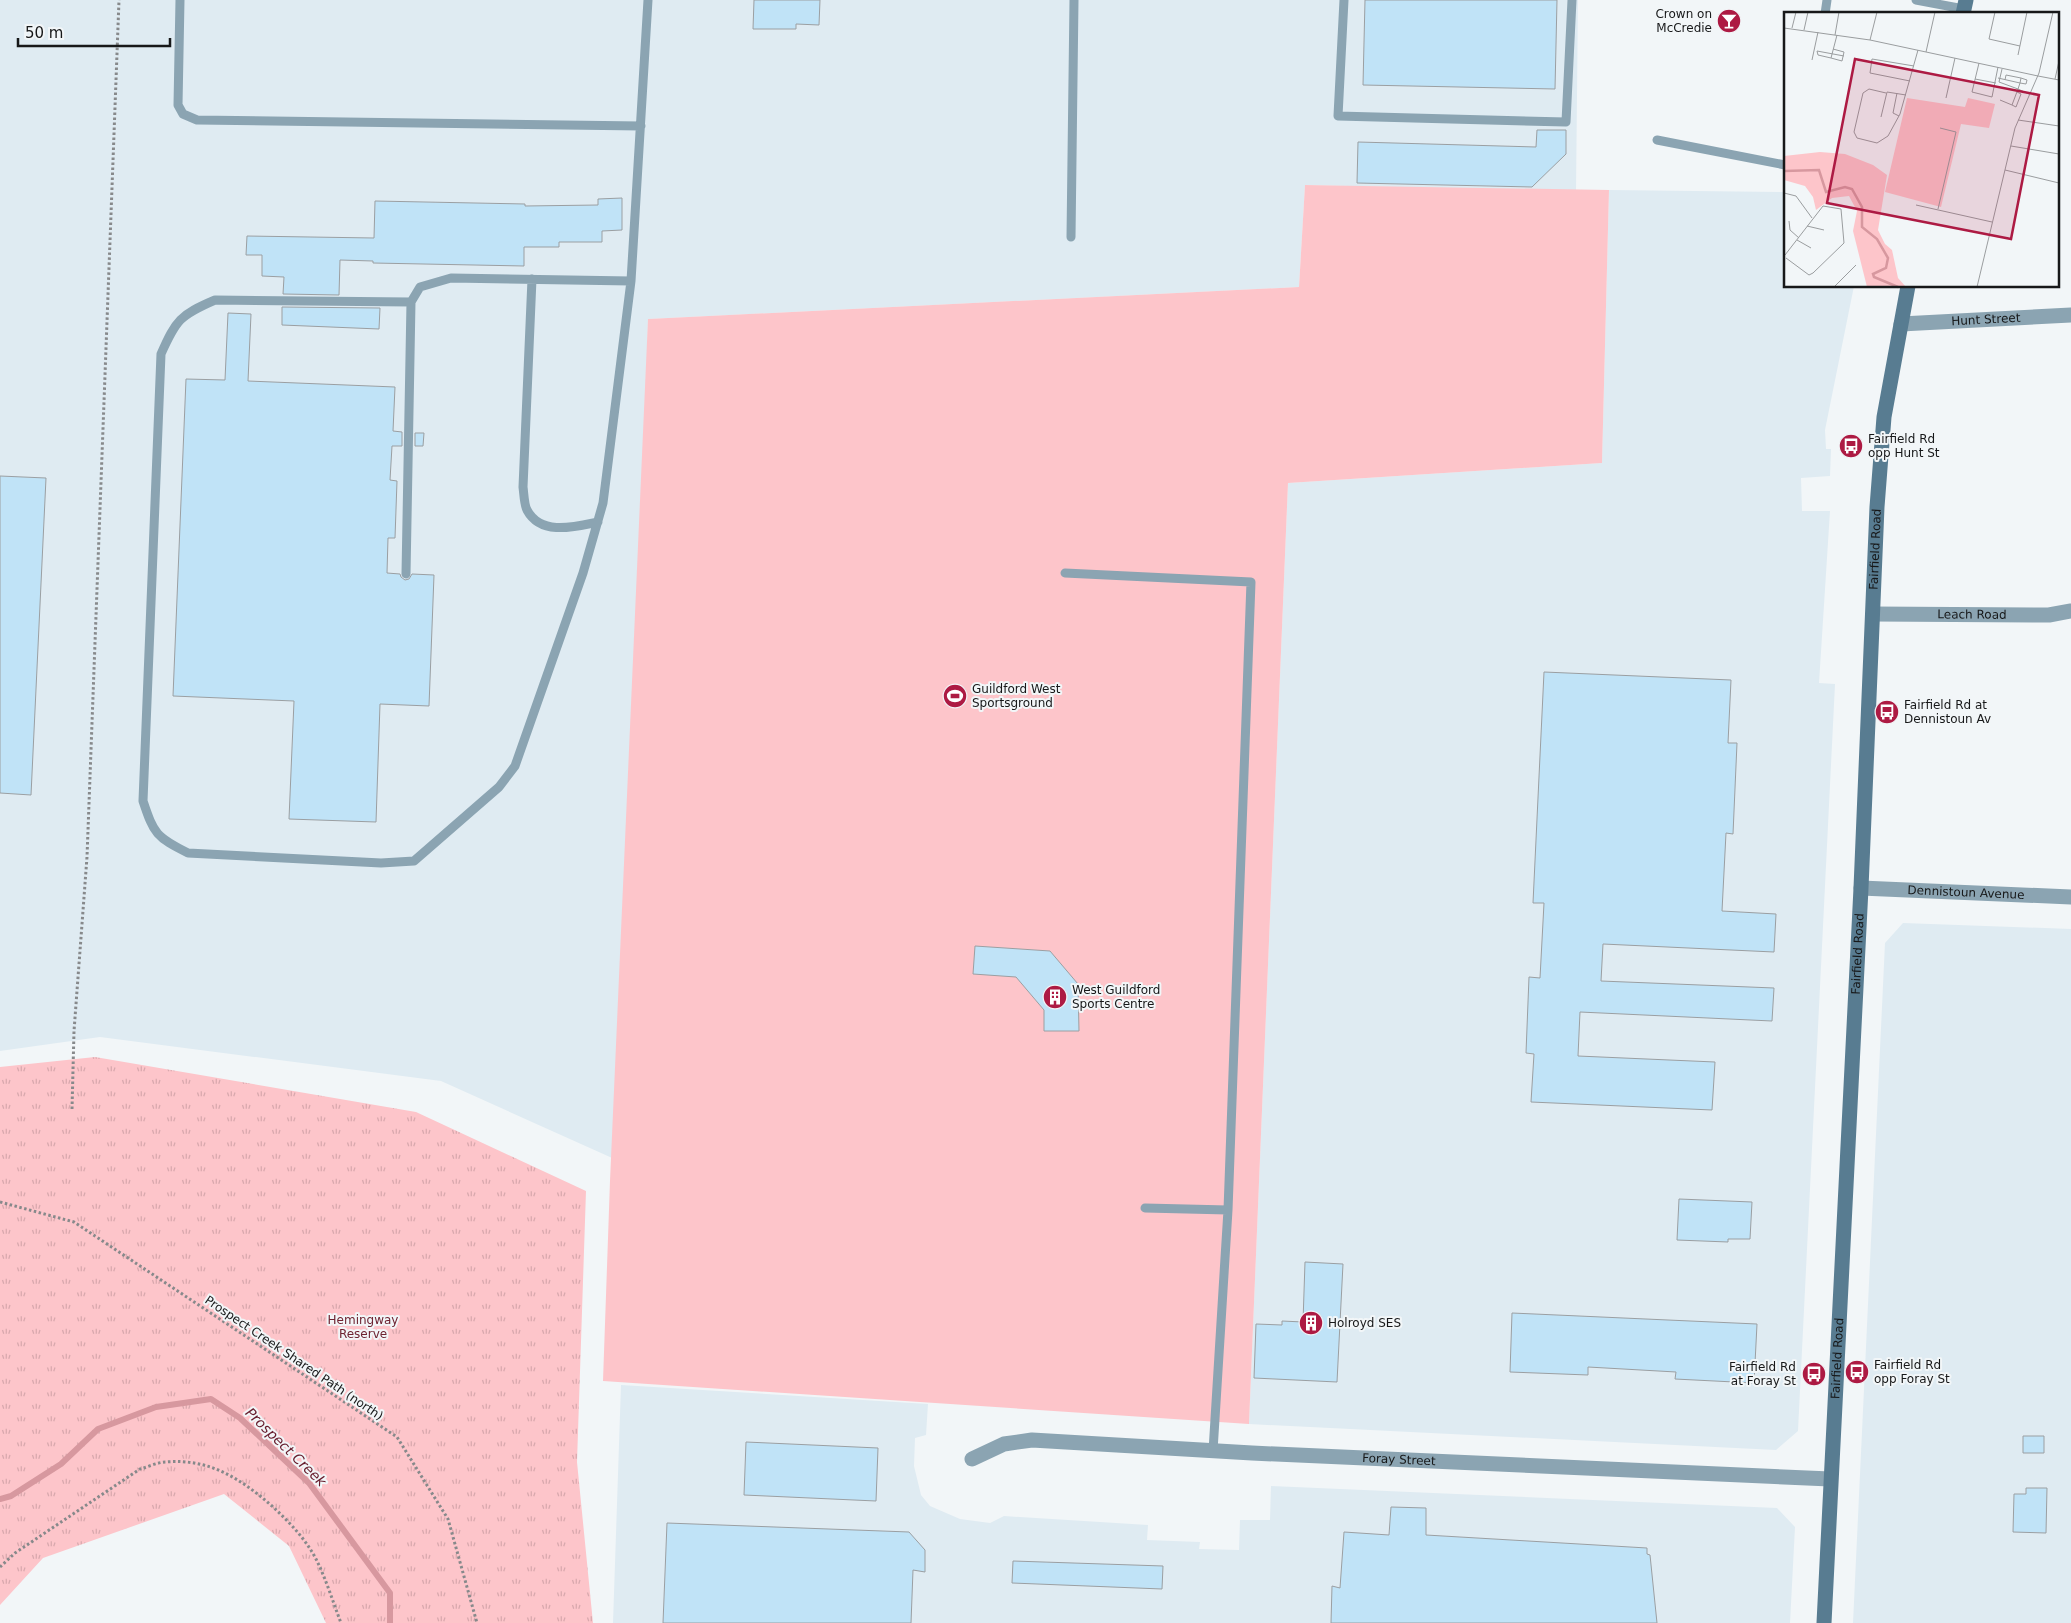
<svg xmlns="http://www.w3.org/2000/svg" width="2071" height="1623" viewBox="0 0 2071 1623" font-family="'DejaVu Sans',sans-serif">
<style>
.built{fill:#dfebf2}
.park{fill:url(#park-tufts)}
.pitch{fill:#fdc5ca}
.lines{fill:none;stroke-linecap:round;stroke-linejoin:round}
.stream{stroke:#d7989f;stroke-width:6}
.building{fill:#c0e3f7;stroke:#9b9fa2}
.path{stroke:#87898b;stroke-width:3;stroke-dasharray:2.5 2.5;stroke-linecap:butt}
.lane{stroke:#8ba4b2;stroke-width:9}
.street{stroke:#8ba4b2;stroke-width:15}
.secondary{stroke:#587c91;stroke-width:15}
.labels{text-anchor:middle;stroke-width:4;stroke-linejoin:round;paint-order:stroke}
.poi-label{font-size:12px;fill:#171819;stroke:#f2f6f8;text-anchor:start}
.street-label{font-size:12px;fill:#171819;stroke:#f2f6f8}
.park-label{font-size:12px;fill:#6e2331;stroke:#f2f6f8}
.water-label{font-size:14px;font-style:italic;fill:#661b2b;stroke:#f2f6f8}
.inset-river{fill:none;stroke:#d7989f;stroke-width:2.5}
.inset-road{fill:none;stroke:#9a9d9f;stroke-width:1}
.view{fill:#ad1a43;fill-opacity:0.15;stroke:#ad1a43;stroke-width:2.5}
.inset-edge{fill:none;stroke:#171819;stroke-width:2.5}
</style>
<defs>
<pattern id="park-tufts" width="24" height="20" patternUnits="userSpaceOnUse" patternTransform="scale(1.25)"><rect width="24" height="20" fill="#fdc5ca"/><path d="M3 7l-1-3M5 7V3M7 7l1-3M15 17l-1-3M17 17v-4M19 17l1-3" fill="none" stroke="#d8a8ad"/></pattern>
</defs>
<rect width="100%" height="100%" fill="#f2f6f8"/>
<path class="built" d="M0 0H1578L1576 191 1305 185 1299 287 648 319 630 1166 441 1081 100 1037 0 1051Z
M1609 190 1785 192V286H1854L1825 430 1826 449H1831L1830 476 1801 478 1802 511H1830L1819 683 1835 684 1798 1431 1776 1450 1249 1424 1288 483 1602 463Z
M1903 923 2071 929V1623H1853L1885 943Z
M621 1385 928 1404 926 1435 915 1438 914 1466 921 1495 930 1506 960 1519 990 1523 1004 1516 1148 1525 1147 1540 1200 1542 1199 1549 1239 1550 1240 1520H1270L1271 1486 1777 1508 1795 1527 1790 1623H613Z"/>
<path class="park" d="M95 1057 416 1112 586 1191 577 1462 593 1623H326L289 1546 224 1494 43 1558 0 1605V1067Z"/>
<path class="pitch" d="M1305 185 1609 190 1602 463 1288 483 1249 1424 603 1381 610 1181 648 319 1299 287Z"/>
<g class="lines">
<path class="stream" d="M0 1499 11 1496 61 1464 98 1429 156 1407 211 1399 240 1418 309 1483 390 1593V1623"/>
</g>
<path class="building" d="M754 0H820L819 25 796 24V29H753Z
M1365 0H1557L1555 89 1363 85Z
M1537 130H1566V154L1532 187 1357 183 1358 142 1536 147Z
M622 198V230L602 231V242H559V247H524V266L373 263V261L340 260 339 295 283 294 284 277 262 276V255H246L247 236 374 238 375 201 525 204V206L598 205V199Z
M282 307 380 308 379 329 282 325Z
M228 313 251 314 248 381 395 387 393 431 402 432V446H392L390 480 397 481 395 538H388L387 573 400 574 401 577 405 580 409 579 412 574 434 575 429 706 380 704 376 822 289 819 294 701 173 696 186 379 225 380Z
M415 433H424L423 446H415Z
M0 476 46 478 31 795 0 793Z
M1544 672 1731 680 1728 743H1737L1733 834 1726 833 1722 911 1776 914 1774 952 1603 944 1601 981 1774 988 1772 1021 1580 1012 1578 1056 1715 1062 1712 1110 1531 1102 1534 1054 1526 1053 1529 977 1540 978 1544 903H1533Z
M975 946 1050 951 1078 984 1079 1031H1044V1010L1016 977 973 974Z
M1679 1199 1752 1202 1750 1239H1728V1242L1677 1240Z
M1305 1262 1343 1264 1337 1382 1254 1378 1256 1324 1282 1325V1321L1303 1322Z
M1512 1313 1757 1324 1754 1383 1675 1379 1676 1372 1588 1367V1375L1510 1372Z
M2023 1436H2044V1453H2023Z
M746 1442 878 1448 876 1501 744 1495Z
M2026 1488H2047L2046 1533 2013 1532 2014 1494H2026Z
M1391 1507 1426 1508V1535L1647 1548V1554L1650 1555 1657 1623H1331L1332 1586 1340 1588 1344 1532 1389 1535Z
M667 1523 909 1532 925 1550V1572L913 1570 911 1623H663Z
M1013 1561 1163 1566 1162 1589 1012 1583Z"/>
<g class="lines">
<path class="path" d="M72 1109 74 1031 87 857 119 0
M0 1202 74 1222 397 1437 448 1519 477 1623
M0 1567 15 1553 140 1469C148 1467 158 1462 166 1462 209 1458 241 1479 272 1506 289 1522 305 1538 316 1559 326 1579 333 1602 341 1623"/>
<path class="lane" d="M180 0 178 105 183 114 197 120 641 126
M1344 0 1338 116 1566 122 1572 0
M1916 0 1964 9
M1825 14 1827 0
M1657 140 1785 165
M1071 237 1074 0
M532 279 523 487C524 494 524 504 527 510 541 536 574 527 598 522
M411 302 215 300C180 315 176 320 161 354L143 801C154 834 156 837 188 853L381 863 414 861 499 787 515 766 583 573 603 503 631 281 648 0
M1065 573 1251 582 1228 1210 1213 1451
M406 574 411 302 420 287 451 278 631 281
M1145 1208 1228 1210"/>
<g class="street">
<path id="s1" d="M1901 324 2071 315"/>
<path id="s2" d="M1873 614 2049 615 2071 611"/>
<path id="s3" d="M1861 888 2071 897"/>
<path id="s4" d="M972 1459 1004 1444 1032 1440 1252 1453 1830 1479"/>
</g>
<g class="secondary">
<path d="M1963 14 1966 0"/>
<path id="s5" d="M1824 1623 1861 888 1877 507 1884 417 1908 286"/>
</g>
</g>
<defs>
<g id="bar-disc" transform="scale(1.25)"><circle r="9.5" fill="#ad1a43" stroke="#f2f6f8"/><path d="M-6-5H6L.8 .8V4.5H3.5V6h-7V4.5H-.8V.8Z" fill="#fff"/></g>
<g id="bus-disc" transform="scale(1.25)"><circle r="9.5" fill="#ad1a43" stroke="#f2f6f8"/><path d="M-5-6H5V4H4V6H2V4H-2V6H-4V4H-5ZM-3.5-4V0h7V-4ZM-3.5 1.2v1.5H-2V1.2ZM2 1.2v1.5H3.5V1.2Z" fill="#fff"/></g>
<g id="stadium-disc" transform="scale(1.25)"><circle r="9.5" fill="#ad1a43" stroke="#f2f6f8"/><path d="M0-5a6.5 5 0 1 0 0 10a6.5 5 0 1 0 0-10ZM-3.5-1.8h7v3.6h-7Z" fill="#fff"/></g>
<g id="building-disc" transform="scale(1.25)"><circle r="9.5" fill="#ad1a43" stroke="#f2f6f8"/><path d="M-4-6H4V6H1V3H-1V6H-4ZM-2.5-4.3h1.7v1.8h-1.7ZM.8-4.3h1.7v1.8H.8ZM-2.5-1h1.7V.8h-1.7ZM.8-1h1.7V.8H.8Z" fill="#fff"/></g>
</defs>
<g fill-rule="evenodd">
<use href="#bar-disc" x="1729" y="21"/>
<use href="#bus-disc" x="1851" y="446"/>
<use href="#stadium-disc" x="955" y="696"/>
<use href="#bus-disc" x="1887" y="712"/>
<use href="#building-disc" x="1055" y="997"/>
<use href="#building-disc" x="1311" y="1323"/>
<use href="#bus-disc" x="1857" y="1372"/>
<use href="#bus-disc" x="1814" y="1374"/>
</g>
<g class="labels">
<g class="poi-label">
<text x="1712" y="18" text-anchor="end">Crown on<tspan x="1712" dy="14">McCredie</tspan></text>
<text x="1868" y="443">Fairfield Rd<tspan x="1868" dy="14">opp Hunt St</tspan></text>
<text x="972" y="693">Guildford West<tspan x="972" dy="14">Sportsground</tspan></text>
<text x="1904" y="709">Fairfield Rd at<tspan x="1904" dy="14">Dennistoun Av</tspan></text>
<text x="1072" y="994">West Guildford<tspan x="1072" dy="14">Sports Centre</tspan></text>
<text x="1328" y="1327">Holroyd SES</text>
<text x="1874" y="1369">Fairfield Rd<tspan x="1874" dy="14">opp Foray St</tspan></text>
<text x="1796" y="1371" text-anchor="end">Fairfield Rd<tspan x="1796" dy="14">at Foray St</tspan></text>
</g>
<g class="street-label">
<text dy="4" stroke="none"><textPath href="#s1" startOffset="85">Hunt Street</textPath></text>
<text dy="4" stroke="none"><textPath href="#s5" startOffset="1075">Fairfield Road</textPath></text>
<text dy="4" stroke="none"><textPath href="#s2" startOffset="99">Leach Road</textPath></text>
<text dy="4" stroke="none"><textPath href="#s3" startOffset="105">Dennistoun Avenue</textPath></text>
<text dy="4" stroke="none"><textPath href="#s5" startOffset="670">Fairfield Road</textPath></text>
<text transform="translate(294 1358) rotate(34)" y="4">Prospect Creek Shared Path (north)</text>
<text dy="4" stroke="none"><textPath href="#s5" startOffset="265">Fairfield Road</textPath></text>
<text dy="4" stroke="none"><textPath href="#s4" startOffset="431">Foray Street</textPath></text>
</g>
<g class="park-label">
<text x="363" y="1324">Hemingway<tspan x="363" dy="14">Reserve</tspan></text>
</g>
<g class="water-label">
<text transform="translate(286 1447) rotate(44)" y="5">Prospect Creek</text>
</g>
</g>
<g transform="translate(1784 12)">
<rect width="275" height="275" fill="#f2f6f8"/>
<path d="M36 140 61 142 89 153 103 163 94 218 101 232 108 238 114 266 122 275H83L69 219 73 199 65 184 48 186 32 198 29 185 21 174 0 168V144Z" fill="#fdc5ca"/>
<path d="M123 86 181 95 184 86 211 92 205 116 177 112 157 195 101 180Z" fill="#fdc5ca"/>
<path class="inset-river" d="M0 159 35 158 42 180 61 175 68 177 78 195V215L93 227 104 246 102 256 89 262 90 265 114 275"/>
<path class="inset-road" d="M211 0 205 27 236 34M0 16 86 28 254 64M8 16 12 0M20 18 24 0M51 23 55 0M86 28 93 0M49 37 60 40 58 49 47 46 53 23M142 40 151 0M234 43 243 0M47 46 34 43 33 39 60 44M28 48 34 20M195 51 188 80 208 85 214 55M254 64 275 68M214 66 236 71 234 77 245 82M191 67 212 71M271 67 275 49M221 68 222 63 237 66 236 71 242 72 243 68 237 66M126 69 86 61 88 47 130 54M102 81 85 77 79 81 70 120 73 126 93 131 104 124 116 102 134 38M113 81 109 101 115 104M162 86 171 46M216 88 228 93 234 77 215 70 218 57M228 93 232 95 237 82 233 80M97 105 103 80 122 83M234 108 275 114M227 134 275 142M221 158 275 171M0 181 12 184 28 206M132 193 208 210M154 197 172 120 156 116M5 209 6 218 15 226M23 214 40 218M13 228 27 236M1 243 39 194 57 197 60 231 29 261 25 263 2 246M50 275 72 253M193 275 231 116 255 61 269 0"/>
<path class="view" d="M71 47 255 83 227 227 43 191Z"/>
<rect width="275" height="275" class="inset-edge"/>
</g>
<path d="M18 38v8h152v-8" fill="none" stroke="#171819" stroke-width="2.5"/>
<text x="25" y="38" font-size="15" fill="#171819" stroke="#f2f6f8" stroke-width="4" paint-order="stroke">50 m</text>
</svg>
